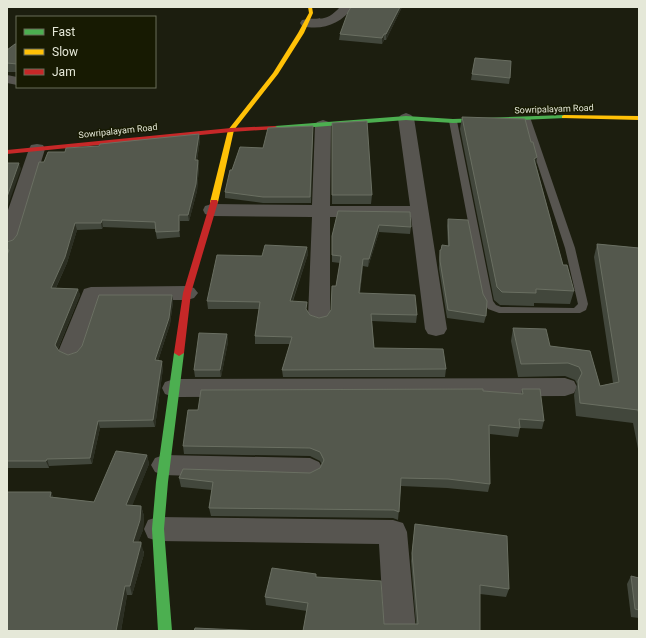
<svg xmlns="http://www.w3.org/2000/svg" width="646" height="638" viewBox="0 0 646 638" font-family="Roboto,sans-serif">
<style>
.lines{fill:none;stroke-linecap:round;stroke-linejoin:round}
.lane{fill:#575550;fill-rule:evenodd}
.street{fill:#575550;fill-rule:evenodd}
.fast{fill:#4caf50;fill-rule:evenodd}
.slow{fill:#ffc107;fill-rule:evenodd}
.jam{fill:#c62828;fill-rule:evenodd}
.wall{fill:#42473c}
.shaded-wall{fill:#2c2f23}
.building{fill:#54584d;stroke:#6a6f62}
.labels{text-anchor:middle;stroke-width:3;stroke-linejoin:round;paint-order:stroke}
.far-street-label{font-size:9px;fill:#e5e8d8;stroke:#171a02}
</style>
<rect width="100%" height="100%" fill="#1c1e0f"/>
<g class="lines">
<path class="lane" d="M524 118H530L531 120 575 248 588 304 586 310 580 313H499L488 309 483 301 449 121 453 119 457 121 493 301 496 305 501 307 574 308 578 304 565 248 523 120Z"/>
<path class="street" d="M340 7H353C341 24 322 31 302 26L300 23 302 20C321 16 324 24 340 7Z
M7 75 17 77V85L7 83Z
M406 113 411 115 414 118 447 329 444 334 436 336 428 334 425 329 411 217H330V317L327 322 319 324 311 322 308 317 312 217 212 216 205 214 203 210 205 206 212 204 312 205 315 125 317 122 323 120 329 122 331 125 330 206H410L398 118 401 115Z
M37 144 43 145 45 149 17 241 14 245 7 247V213L29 149 31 145Z
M187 286 194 288 198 293 194 298 187 300H99L82 352 78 357 70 360 62 357 58 352 84 289 91 287Z
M565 378 574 381 577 387 574 393 565 396 174 397 165 394 162 388 165 382 174 379Z
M164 455 310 458 319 462 323 469 319 476 310 480 164 475 155 472 151 465 155 458Z
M158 517 393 520 403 523 407 532 416 631H384L379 544 158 541 148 538 144 529 148 520Z"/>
<path class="fast" d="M564 115 566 116V118L453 123 406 120 275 130 272 128 275 126 406 116 453 119Z
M179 350 184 353 168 482 164 529 172 631H158L152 529 156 482 174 353Z"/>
<path class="slow" d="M308 7H312L313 13 304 33 278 74 234 130 218 202 217 204H211L210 202 228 130 273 73 298 33 309 13Z
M564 115 639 116V120L562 118V116Z"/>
<path class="jam" d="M275 126 277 127V129L231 132 7 154V150L231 128Z
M211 200H217L218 202 191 293 184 353 179 356 174 353 183 293Z"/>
</g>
<path class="wall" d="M351 7H402L386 40H384L382 44 339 40 340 34Z
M17 44V72H7V50Z
M472 74 510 78 509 84 471 80Z
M462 117 531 142 537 157 536 165 563 265 574 291 570 304 534 303V306L500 305 494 300 460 129Z
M332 123 372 195 371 204H332Z
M313 132 311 203H263L225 198V192L232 170 263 148Z
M199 134 200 140 197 160H198L199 166 197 191 189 221H180V237L157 239 155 229 103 227 102 229 77 230 67 263 56 288 78 289 80 295 58 349 59 351 68 355 77 352 172 295 173 302 170 324 158 361 163 368 155 427 100 428 92 464 49 466V468H7V242L13 240 17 235 44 162 65 152 99 146Z
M338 211 411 227 410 234 379 232 368 267 363 266 360 293 417 315 416 323 372 321 374 348 446 369 445 377H283L282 370 290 344H255V336L259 309H208L207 301 262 256 307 247 308 254 293 301 307 310 310 315 319 318 327 316 331 310 336 286 340 263 332 262V236Z
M448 219 486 316 484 323 447 318 439 269V257L440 250H441L448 246 447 226Z
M597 244 639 248V454L633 423 576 416 574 395 577 384 575 380 565 376 518 377 511 341 513 328 550 346 590 351 600 386 613 383 594 257Z
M227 334 228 342 221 377H195L194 370Z
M522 389 544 421 542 429 520 428 518 437 490 434V484L488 492 447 488 401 486 398 520 393 518 211 516 209 508 212 490 181 487 179 478 310 473 320 468 322 465 320 461 310 456 184 454 183 446 198 410 483 391 521 394Z
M147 455 149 464 132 505 141 506 144 516 143 530 138 542 144 552V554L132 595H127L121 631H7L51 492 53 497 94 502Z
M415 524 509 589 506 597 480 594V631H303L307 611 266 605 265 597 316 574V577L384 624H416L411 561Z
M631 576 639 578V618L631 617 627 584Z"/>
<path class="shaded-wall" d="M400 7H402L386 40V34Z
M384 34V40L382 44V38Z
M199 134 200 140 196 166 195 160Z
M537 157 535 169 534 159Z
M198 160 199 166 197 191 189 221 188 215Z
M19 163 21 169 7 208V197Z
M179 215 180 221V237L179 231Z
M102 220 103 227 102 229 101 223Z
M75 223 77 230 67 263 53 294 51 288Z
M379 225V232L368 267 369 259Z
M307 247 308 254 290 308V301Z
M363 259V266L359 301V293Z
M78 289 80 295 57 351 55 345Z
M172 295 173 302 170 324 156 367 155 360Z
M227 334 228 342 221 377 220 370Z
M162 361 163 368 155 427 153 420Z
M98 421 100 428 92 464 90 458Z
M147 455 149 464 129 514 126 505Z
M47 459 49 466V468L46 461Z
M51 492 55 502 50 497Z
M141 506 144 516 143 530 135 551 133 542Z
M141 542 144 554 132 595 130 586Z
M125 586 127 595 121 631H116Z"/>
<path class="building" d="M351 7H400L386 34H384L382 38 340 34 348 12Z
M15 44H17V64L7 63V50Z
M475 58 511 61 510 78 472 74Z
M462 117 525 119 531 142H533L537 157 534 159 563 265H567L574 291 536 289V293L502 292 497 287Z
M367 121 372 195H332V123Z
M313 126 310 197H263L225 192 230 170H232L240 147 263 148 268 128Z
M199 134 195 160H198L196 184 188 215H179V231L156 232 155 222 102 220 101 223H75L65 257 51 288 78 289 55 345 59 351 68 355 77 352 82 346 99 295H172L169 318 155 360 162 361 153 420 98 421 90 458 47 459 46 461H7V255L9 250H7V242L13 240 17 235 39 162H44L48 152H65L66 148 99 146 100 144Z
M7 163H19L7 197Z
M338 211 410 212 411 227 379 225 369 259H363L359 293 415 295 417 315 371 314 374 348 443 349 446 369 282 370 292 337 255 336 260 302 207 301 217 255 262 256 265 245 307 247 290 301 307 302 306 309 310 315 319 318 327 316 331 310 332 286H336L341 256 332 255V236Z
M448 219 468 220 483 294 487 301 486 316 448 310 440 261V250H441L442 245 449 246Z
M597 244 639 248V415L638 410 580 403 578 381 582 373 579 367 568 363 521 364 513 328 546 329 550 346 590 351 600 386 619 382Z
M199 333 227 334 220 370H194Z
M483 389V391L523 394 522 389H540L544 421 519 419 520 428 489 425 490 484 448 479 401 478 399 512 394 510 209 508 213 482 179 478 183 469 310 473 320 468 324 460 320 452 310 448 183 446 188 410H198L201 390Z
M116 451 147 455 126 505 141 506 140 520 133 542H141V544L130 586H125L116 631H7V492H51L50 497 94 502Z
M415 524 507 536 509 589 480 585V631H303L308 603 265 597 272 568 316 574V577L381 581 384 624H418L412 553Z
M631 576 639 578V610L635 609Z
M195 628 262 631H194Z"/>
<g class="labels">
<g class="far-street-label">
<text transform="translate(554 109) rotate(-2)" y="3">Sowripalayam Road</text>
<text transform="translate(118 131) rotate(-6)" y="3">Sowripalayam Road</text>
</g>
</g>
<rect width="646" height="638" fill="none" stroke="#e5e8d8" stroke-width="16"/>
<rect x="16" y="16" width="140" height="72" fill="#171a02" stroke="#696c58"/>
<rect x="24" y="29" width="20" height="6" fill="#4caf50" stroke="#696c58"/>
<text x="52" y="36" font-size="12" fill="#e5e8d8">Fast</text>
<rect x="24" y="49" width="20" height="6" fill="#ffc107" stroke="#696c58"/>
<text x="52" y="56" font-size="12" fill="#e5e8d8">Slow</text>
<rect x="24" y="69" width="20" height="6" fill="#c62828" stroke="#696c58"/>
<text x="52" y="76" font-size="12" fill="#e5e8d8">Jam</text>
</svg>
